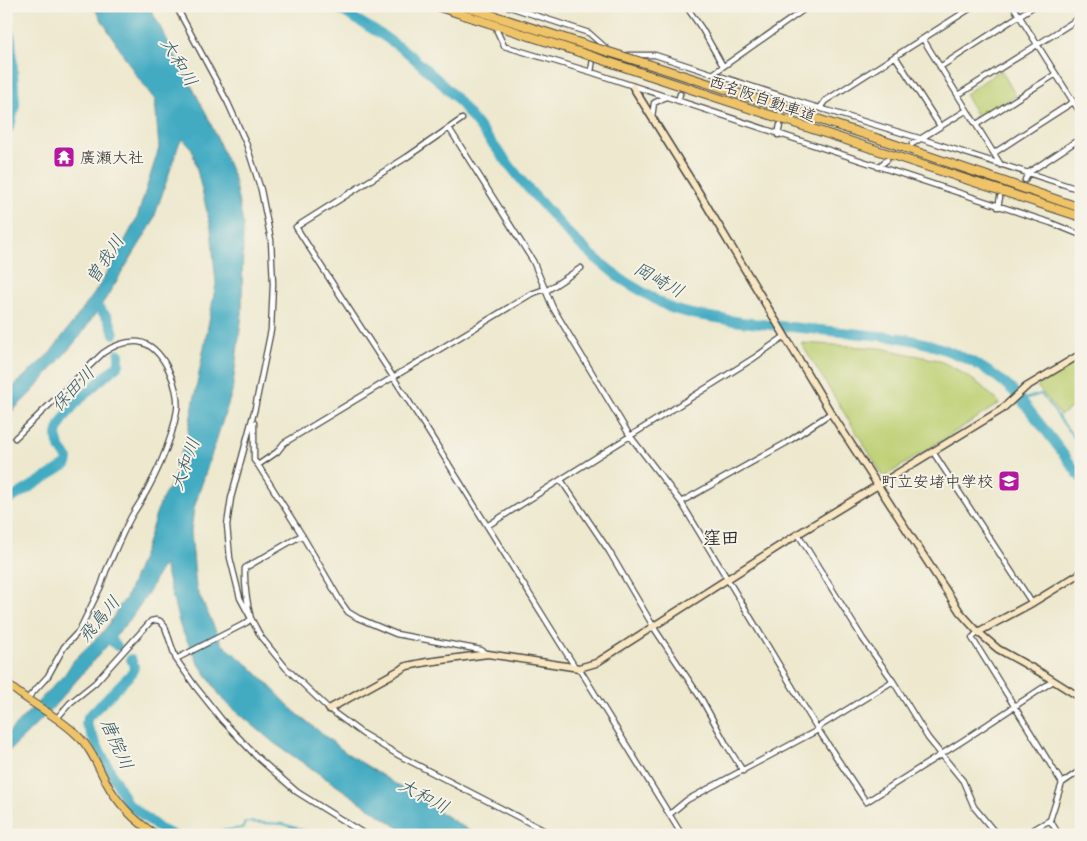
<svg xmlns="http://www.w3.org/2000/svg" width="1087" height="841" viewBox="0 0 1087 841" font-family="Mynerve,'Klee One',sans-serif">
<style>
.green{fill:#bed074;stroke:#747e50}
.water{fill:#42abc2;stroke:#366b76}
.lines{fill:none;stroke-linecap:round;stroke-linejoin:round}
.stream{stroke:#42abc2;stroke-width:2}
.river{stroke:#42abc2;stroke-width:10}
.street-tunnel{stroke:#c6c2ad;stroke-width:4.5;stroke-dasharray:4.5 2;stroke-linecap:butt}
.street-casing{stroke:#484743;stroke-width:7}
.secondary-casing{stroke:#484743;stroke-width:9}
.primary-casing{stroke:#484743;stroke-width:9}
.highway-casing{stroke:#484743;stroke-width:10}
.street{stroke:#fff;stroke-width:4.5}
.secondary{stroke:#f9e7c3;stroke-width:6}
.primary{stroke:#efc469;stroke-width:7}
.highway{stroke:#efc469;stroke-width:8}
.highway-bridge-casing{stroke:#484743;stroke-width:10;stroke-linecap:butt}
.highway-bridge{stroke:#efc469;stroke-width:8}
.labels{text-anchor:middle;stroke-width:4;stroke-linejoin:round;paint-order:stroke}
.street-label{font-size:16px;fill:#2b2b2b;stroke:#f7f3e8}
.poi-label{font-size:16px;fill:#2b2b2b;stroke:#f7f3e8;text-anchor:start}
.water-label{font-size:18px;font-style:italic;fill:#335860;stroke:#f7f3e8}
.neighbourhood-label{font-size:18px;font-weight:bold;fill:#2b2b2b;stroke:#f7f3e8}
</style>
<rect width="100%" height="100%" fill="#f7f3e8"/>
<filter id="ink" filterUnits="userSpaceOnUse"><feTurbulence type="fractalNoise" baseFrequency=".02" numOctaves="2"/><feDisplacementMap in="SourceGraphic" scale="10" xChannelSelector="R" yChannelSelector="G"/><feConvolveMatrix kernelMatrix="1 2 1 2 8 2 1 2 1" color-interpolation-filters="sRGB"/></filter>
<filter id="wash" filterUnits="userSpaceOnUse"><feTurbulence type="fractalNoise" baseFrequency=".0096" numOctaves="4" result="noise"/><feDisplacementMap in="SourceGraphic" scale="20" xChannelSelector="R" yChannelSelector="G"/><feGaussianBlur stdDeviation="1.12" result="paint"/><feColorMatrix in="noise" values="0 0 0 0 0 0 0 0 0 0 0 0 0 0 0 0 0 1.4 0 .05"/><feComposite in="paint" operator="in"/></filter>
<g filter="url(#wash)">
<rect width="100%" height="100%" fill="#ede8ce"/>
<path class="green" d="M1001 70 1016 96 980 117 977 116 965 94Z
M801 343 880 348 938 360 956 369 979 384 1000 403 884 477Z
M1080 359 1081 402 1060 415 1037 386Z"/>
<path class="water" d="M93 6H149L207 115 233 175 243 224 242 314 232 392 194 508 191 531 196 588 222 644 252 668 295 712 345 752 476 835H409L274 743 223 700 197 661 180 626 164 564 156 577 150 590 131 618 49 712 6 754V735L65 674 74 660 101 634 110 623 118 608 126 598 145 550 157 511 165 493 171 485 188 432 216 284 211 228 192 149 183 139 179 144 152 224 106 298 81 335 31 393 6 417V393L50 353 94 294 115 259 137 218 159 148 155 100 136 75Z"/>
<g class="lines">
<path class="stream" d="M1021 400 1041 394 1081 447
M189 835 243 828 245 822 283 824 318 835"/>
<path class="river" d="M334 6 382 35 408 53 437 79 456 98 526 186 569 234 588 252 621 279 661 303 673 309 692 314 741 322 901 338C938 344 980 361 1009 387 1018 395 1026 406 1034 416 1050 436 1066 457 1081 478
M6 21 11 40 15 105 11 123 6 133
M95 305C107 316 110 318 114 334
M6 502 67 464 68 459C64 453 57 446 57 438 56 414 102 380 119 364V354
M108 637 117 646
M131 659 134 666 133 672 88 717 86 724 127 803 160 829 173 835"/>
</g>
</g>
<g filter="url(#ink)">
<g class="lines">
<path class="street-tunnel" d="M482 6 492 24
M680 94 706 77
M780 125 806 111
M1000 197 1025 180"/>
<g class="street-casing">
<path id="street" d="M176 6 228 103 246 143 261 190 271 240 273 284 271 330 255 408 231 498 227 525 230 558 240 598 261 637 286 668 329 709 363 734 400 756 553 835
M507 6 589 33 607 49
M686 6 702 29 723 66
M1013 6 1081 114
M497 31 504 46 591 72 1051 223 1081 235
M923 39 1001 165
M628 55H655L809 105 922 139 1081 190
M895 56 940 126
M6 60 9 98 6 116
M940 67 1034 6
M591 72 595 46
M714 73 809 6
M958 95 1081 17
M678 101 680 94
M820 108 825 101 974 6
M652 117 654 103 664 98
M462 119 407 157 296 227 428 431 575 667
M977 124 1056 74
M449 128 533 261 553 308 630 436 681 502 817 728 866 802 964 740 1053 681
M778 135 780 125
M912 144 967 110
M994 153 1073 102
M878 167 887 160
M1025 180 1028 173 1081 138
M998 207 1000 197
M546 291 581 268
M1081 406H1079L1081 414
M254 423V460L258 465 302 535 341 602 348 612 358 618 396 634 481 650 488 654
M15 438 103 353C113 346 125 341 139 342 164 346 180 389 177 410 172 443 152 485 134 512 123 530 115 552 106 571L101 586 79 631 64 647 48 676 27 699
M933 452 1032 603
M258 465 277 452 284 443 531 294 545 289
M561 480 609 551 656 631 702 700 726 744 743 771
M681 502 786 443 831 413
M487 526 754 358 785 336
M798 534 863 639 893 681 928 738 963 781 974 807 997 835
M978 632 972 638 1062 783
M176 659 246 623 251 619C247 602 244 586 245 568L302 535
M579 668 682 835
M57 718 70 703 95 683 151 621 156 620 160 621 165 627 176 659 195 686 222 720 256 756 297 792 366 835
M817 728 893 681
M670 814 687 800 818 730
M1050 820 1059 835
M1024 835 1050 820 1062 783 1081 770"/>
</g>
<g class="secondary-casing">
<path id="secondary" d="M633 87 701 196 831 413 960 612 978 632 998 649 1043 674 1081 698
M978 632 1032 603 1081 573
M329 709 407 666 427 662 488 654 579 668 596 663 798 534 1001 410 1026 387 1081 354"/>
</g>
<g class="primary-casing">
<path id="primary" d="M6 683C28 703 56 714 77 735 90 747 97 764 105 780 117 803 134 821 157 835"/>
</g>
<g class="highway-casing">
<path id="highway" d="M436 6 579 52
M463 6 583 44
M651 65 876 138 1081 208
M648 75 1081 217"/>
</g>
<use href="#street" class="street"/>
<use href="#secondary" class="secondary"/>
<use href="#primary" class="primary"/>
<use href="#highway" class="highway"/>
<g class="highway-bridge-casing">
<path id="highway-bridge" d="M583 44 651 65
M579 52 648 75"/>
</g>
<use href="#highway-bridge" class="highway-bridge"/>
</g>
</g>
<defs>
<g id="temple-square" transform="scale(1.125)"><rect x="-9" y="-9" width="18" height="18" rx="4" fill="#b5179e" stroke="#f7f3e8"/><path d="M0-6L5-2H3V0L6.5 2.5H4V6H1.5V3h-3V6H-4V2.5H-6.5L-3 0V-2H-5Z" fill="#fff"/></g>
<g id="school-square" transform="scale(1.125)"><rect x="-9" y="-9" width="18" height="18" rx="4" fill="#b5179e" stroke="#f7f3e8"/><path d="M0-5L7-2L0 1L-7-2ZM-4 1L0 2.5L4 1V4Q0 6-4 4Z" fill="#fff"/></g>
</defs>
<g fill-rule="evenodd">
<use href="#temple-square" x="64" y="157"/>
<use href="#school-square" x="1009" y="481"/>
</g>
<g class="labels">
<g class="street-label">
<text transform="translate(763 98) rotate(19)" y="6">西名阪自動車道</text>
</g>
<g class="poi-label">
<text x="80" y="163">廣瀬大社</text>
<text x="993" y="487" text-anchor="end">町立安堵中学校</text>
</g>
<g class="water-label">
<text transform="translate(179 62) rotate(59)" y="6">大和川</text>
<text transform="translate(105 259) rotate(-57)" y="6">曽我川</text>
<text transform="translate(659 280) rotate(29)" y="6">岡崎川</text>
<text transform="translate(73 389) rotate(-47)" y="6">保田川</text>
<text transform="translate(185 464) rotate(-70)" y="6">大和川</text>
<text transform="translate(99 619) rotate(-50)" y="6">飛鳥川</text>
<text transform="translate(117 744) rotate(66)" y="6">唐院川</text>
<text transform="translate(424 796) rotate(28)" y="6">大和川</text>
</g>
<g class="neighbourhood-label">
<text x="721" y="544">窪田</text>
</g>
</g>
<rect width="1087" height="841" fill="none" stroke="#f7f3e8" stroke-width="25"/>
</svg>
